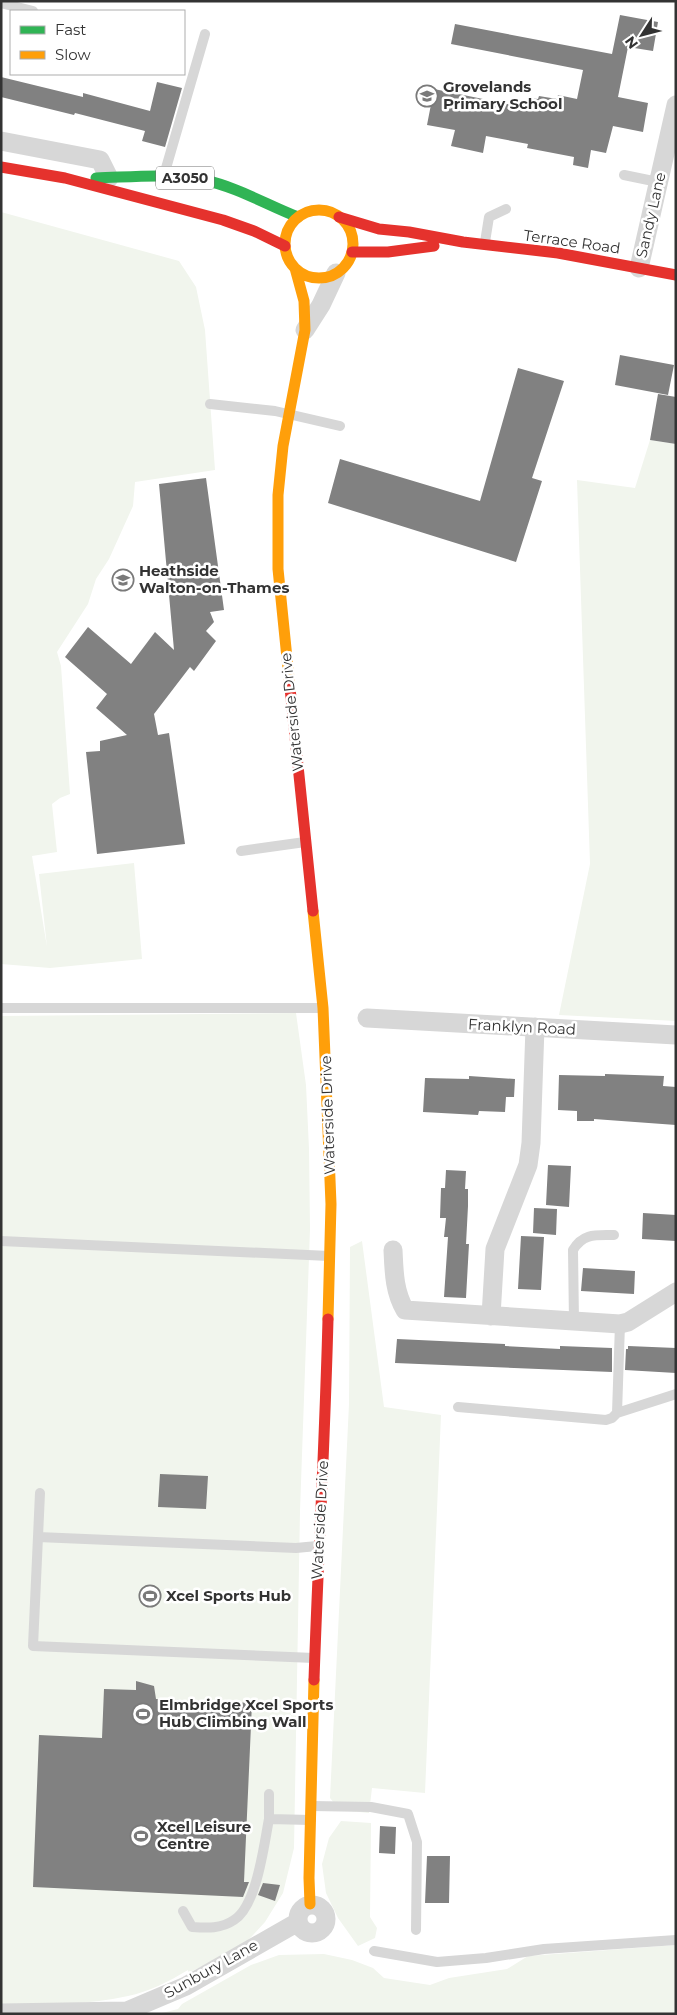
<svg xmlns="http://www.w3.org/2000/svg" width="677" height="2015" viewBox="0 0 677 2015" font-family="Montserrat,sans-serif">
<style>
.green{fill:#f1f5ed}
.building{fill:#818181}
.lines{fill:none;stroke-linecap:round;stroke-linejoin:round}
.lane{stroke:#d7d7d7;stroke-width:10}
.street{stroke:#d7d7d7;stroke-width:19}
.fast{stroke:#30b455;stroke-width:11}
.slow{stroke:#ff9f0a;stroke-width:11}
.jam{stroke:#e5322d;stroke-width:11}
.labels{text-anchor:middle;stroke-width:5;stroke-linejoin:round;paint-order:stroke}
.shield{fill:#fff;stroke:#707070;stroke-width:1}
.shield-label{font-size:14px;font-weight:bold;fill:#333}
.poi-label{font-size:15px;font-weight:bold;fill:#333;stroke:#fff;text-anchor:start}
.street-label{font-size:15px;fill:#333;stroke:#fff}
</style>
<rect width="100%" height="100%" fill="#fff"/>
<path class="green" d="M1 212 179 261 196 287 205 330 215 470 135 482 133 506 109 559 96 579 88 604 57 652 61 666 70 794 60 798 52 804 57 852 32 856 47 947 39 874 134 863 142 959 50 968 1 964Z
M650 440 676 444V1021L559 1015 590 864 577 480 635 488Z
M296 1013 306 1085 309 1149 310 1229 300 1511 294 1848 283 1893 265 1922 242 1947 188 1973V1970C170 1981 148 1992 128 1996 88 2005 43 2005 1 2006V1016Z
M362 1241 384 1407 441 1415 425 1793 372 1788 369 1813 340 1810 330 1798 349 1404 350 1247Z
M341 1821 371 1823 370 1917 377 1928 375 1938 358 1946 338 1918 326 1893 322 1864 329 1838Z
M676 1945V2014H158L178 2009 182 2004 251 1965 279 1955 324 1954 352 1960 373 1968 384 1978 430 1985 449 1978 507 1969 528 1956Z"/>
<path class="building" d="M620 15 658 22 653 51 628 47 618 97 648 103 643 132 613 126 606 153 591 150 588 168 573 165 574 157 527 148 528 144 486 136 483 153 451 146 455 130 427 125 434 89 527 108 528 98 538 99 539 96 557 99 558 95 577 99 583 70 451 44 455 24 612 54Z
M1 77 83 97V93L150 111 157 82 182 88 165 147 142 141 145 131 75 113 74 115 1 97Z
M620 355 674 365 668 395 615 385Z
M518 368 564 381 532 478 542 481 516 562 328 503 340 459 480 501Z
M658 394 676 397V444L650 440Z
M206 478 224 610 210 612 214 622 206 631 216 641 194 671 190 667 154 714 158 735 169 733 185 844 97 854 86 752 100 751V741L127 735 96 708 107 694 65 657 88 627 131 664 155 632 174 650 159 484Z
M605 1074 664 1076 663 1086 676 1087V1125L594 1119V1121H577V1111L558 1110 559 1075 605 1076Z
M469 1076 515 1079 514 1097H506L505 1112 479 1111 478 1115 423 1112 425 1078 469 1079Z
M548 1165 571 1166 569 1207 546 1205Z
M446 1170 466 1171 465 1189H468V1206L466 1244H469L466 1298 444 1297 448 1237H444L446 1218H440L441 1188H445Z
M534 1208 557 1209 556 1235 533 1233Z
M643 1213 676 1215V1241L642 1239Z
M521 1236 544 1237 541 1290 518 1289Z
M583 1268 635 1271 634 1294 581 1291Z
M397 1339 505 1344V1346L560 1349V1346L612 1348V1372L395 1363Z
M628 1346 676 1348V1373L625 1370 626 1349H628Z
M160 1474 208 1476 206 1509 158 1507Z
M136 1681 154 1686 156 1699 252 1703 244 1882H249L243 1897 33 1887 39 1735 102 1738 104 1689 136 1690Z
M380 1826 396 1827 395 1854 379 1853Z
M427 1856H450L449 1903H425Z
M263 1883 280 1885 275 1901 258 1895Z"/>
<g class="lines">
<path class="lane" d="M1 3 33 11
M164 175 205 34
M624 175 658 182
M485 242 489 217 506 209
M210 404 275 411 340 426
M241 851 305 842
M1 1008H323
M1 1241 329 1256
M574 1322 573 1250C583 1233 596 1235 614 1235
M620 1324 617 1413 676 1394
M458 1407 606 1420 612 1418 617 1413
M40 1493 33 1646 314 1658
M38 1537 296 1548 317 1546
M269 1794V1819L311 1820
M312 1806 371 1807 408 1814 417 1842 416 1930
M183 1911 192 1927C207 1928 221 1929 234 1920 257 1906 264 1844 269 1819
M374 1951 437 1962 486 1958 544 1949 676 1940"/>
<path class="street" d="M1 141 100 160 109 178
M639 268 676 105
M305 330 321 305 336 273
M367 1018 676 1035
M393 1250C394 1271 394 1291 405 1310L620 1324 628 1322 676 1292
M491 1316 495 1249 528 1165 531 1143 535 1027
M298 1919a14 14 0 1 1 28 0a14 14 0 1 1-28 0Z
M1 2013 127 2011 186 1986 298 1922"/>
<path class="fast" d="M96 178C132 177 169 173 204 180 237 187 267 205 298 217"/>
<path class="slow" d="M285 244a34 34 0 1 1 68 0a34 34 0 1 1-68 0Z
M290 688 278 569V495L283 446 305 330 304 301 295 268
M313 911 323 1008 331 1204 328 1319
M310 1904 309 1878 314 1680"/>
<path class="jam" d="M1 167 65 178 223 220 254 231 285 246
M339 217 379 229 409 232 463 242 558 253 676 275
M352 252H388L434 246
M290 688 313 911
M314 1680C318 1560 325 1440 328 1319"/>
</g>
<defs>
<g id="school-ring" transform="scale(1.125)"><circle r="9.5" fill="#fff" stroke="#7a7a7a" stroke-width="1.5"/><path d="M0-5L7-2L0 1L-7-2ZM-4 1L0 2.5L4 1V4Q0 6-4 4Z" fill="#7a7a7a"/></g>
<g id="stadium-ring" transform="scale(1.125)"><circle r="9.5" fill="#fff" stroke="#7a7a7a" stroke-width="1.5"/><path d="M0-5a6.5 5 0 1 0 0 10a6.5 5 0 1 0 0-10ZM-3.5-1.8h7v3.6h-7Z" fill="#7a7a7a"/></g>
</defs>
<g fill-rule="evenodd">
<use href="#school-ring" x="427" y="96"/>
<use href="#school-ring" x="123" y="580"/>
<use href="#stadium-ring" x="150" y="1596"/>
<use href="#stadium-ring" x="143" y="1714"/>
<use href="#stadium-ring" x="141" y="1836"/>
</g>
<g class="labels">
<rect class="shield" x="156" y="166.5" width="58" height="23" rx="4"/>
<g class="shield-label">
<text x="185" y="183">A3050</text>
</g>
<g class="poi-label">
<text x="443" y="92">Grovelands<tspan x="443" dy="17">Primary School</tspan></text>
<text x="139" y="576">Heathside<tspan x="139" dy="17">Walton-on-Thames</tspan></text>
<text x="166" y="1601">Xcel Sports Hub</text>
<text x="159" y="1710">Elmbridge Xcel Sports<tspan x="159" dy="17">Hub Climbing Wall</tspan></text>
<text x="157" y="1832">Xcel Leisure<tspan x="157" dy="17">Centre</tspan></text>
</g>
<g class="street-label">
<text transform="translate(651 215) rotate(-77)" y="5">Sandy Lane</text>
<text transform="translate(572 242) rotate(8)" y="5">Terrace Road</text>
<text transform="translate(292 712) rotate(-96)" y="5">Waterside Drive</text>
<text transform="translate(522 1027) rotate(3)" y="5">Franklyn Road</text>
<text transform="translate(328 1115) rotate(-92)" y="5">Waterside Drive</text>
<text transform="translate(320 1520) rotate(-87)" y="5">Waterside Drive</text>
<text transform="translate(211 1969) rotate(-29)" y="5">Sunbury Lane</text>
</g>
</g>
<rect width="677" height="2015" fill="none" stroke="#333333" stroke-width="5"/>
<rect x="10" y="10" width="175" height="65" fill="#ffffff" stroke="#adadad"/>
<rect x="20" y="26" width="25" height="8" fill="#30b455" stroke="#adadad"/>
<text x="55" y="35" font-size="15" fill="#333333">Fast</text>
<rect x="20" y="51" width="25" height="8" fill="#ff9f0a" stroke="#adadad"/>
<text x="55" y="60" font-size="15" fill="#333333">Slow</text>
<g transform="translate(642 35) rotate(234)" stroke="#ffffff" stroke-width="4" paint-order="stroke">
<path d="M0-4L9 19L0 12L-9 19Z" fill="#333333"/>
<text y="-8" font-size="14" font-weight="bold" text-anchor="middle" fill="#333333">N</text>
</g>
</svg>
